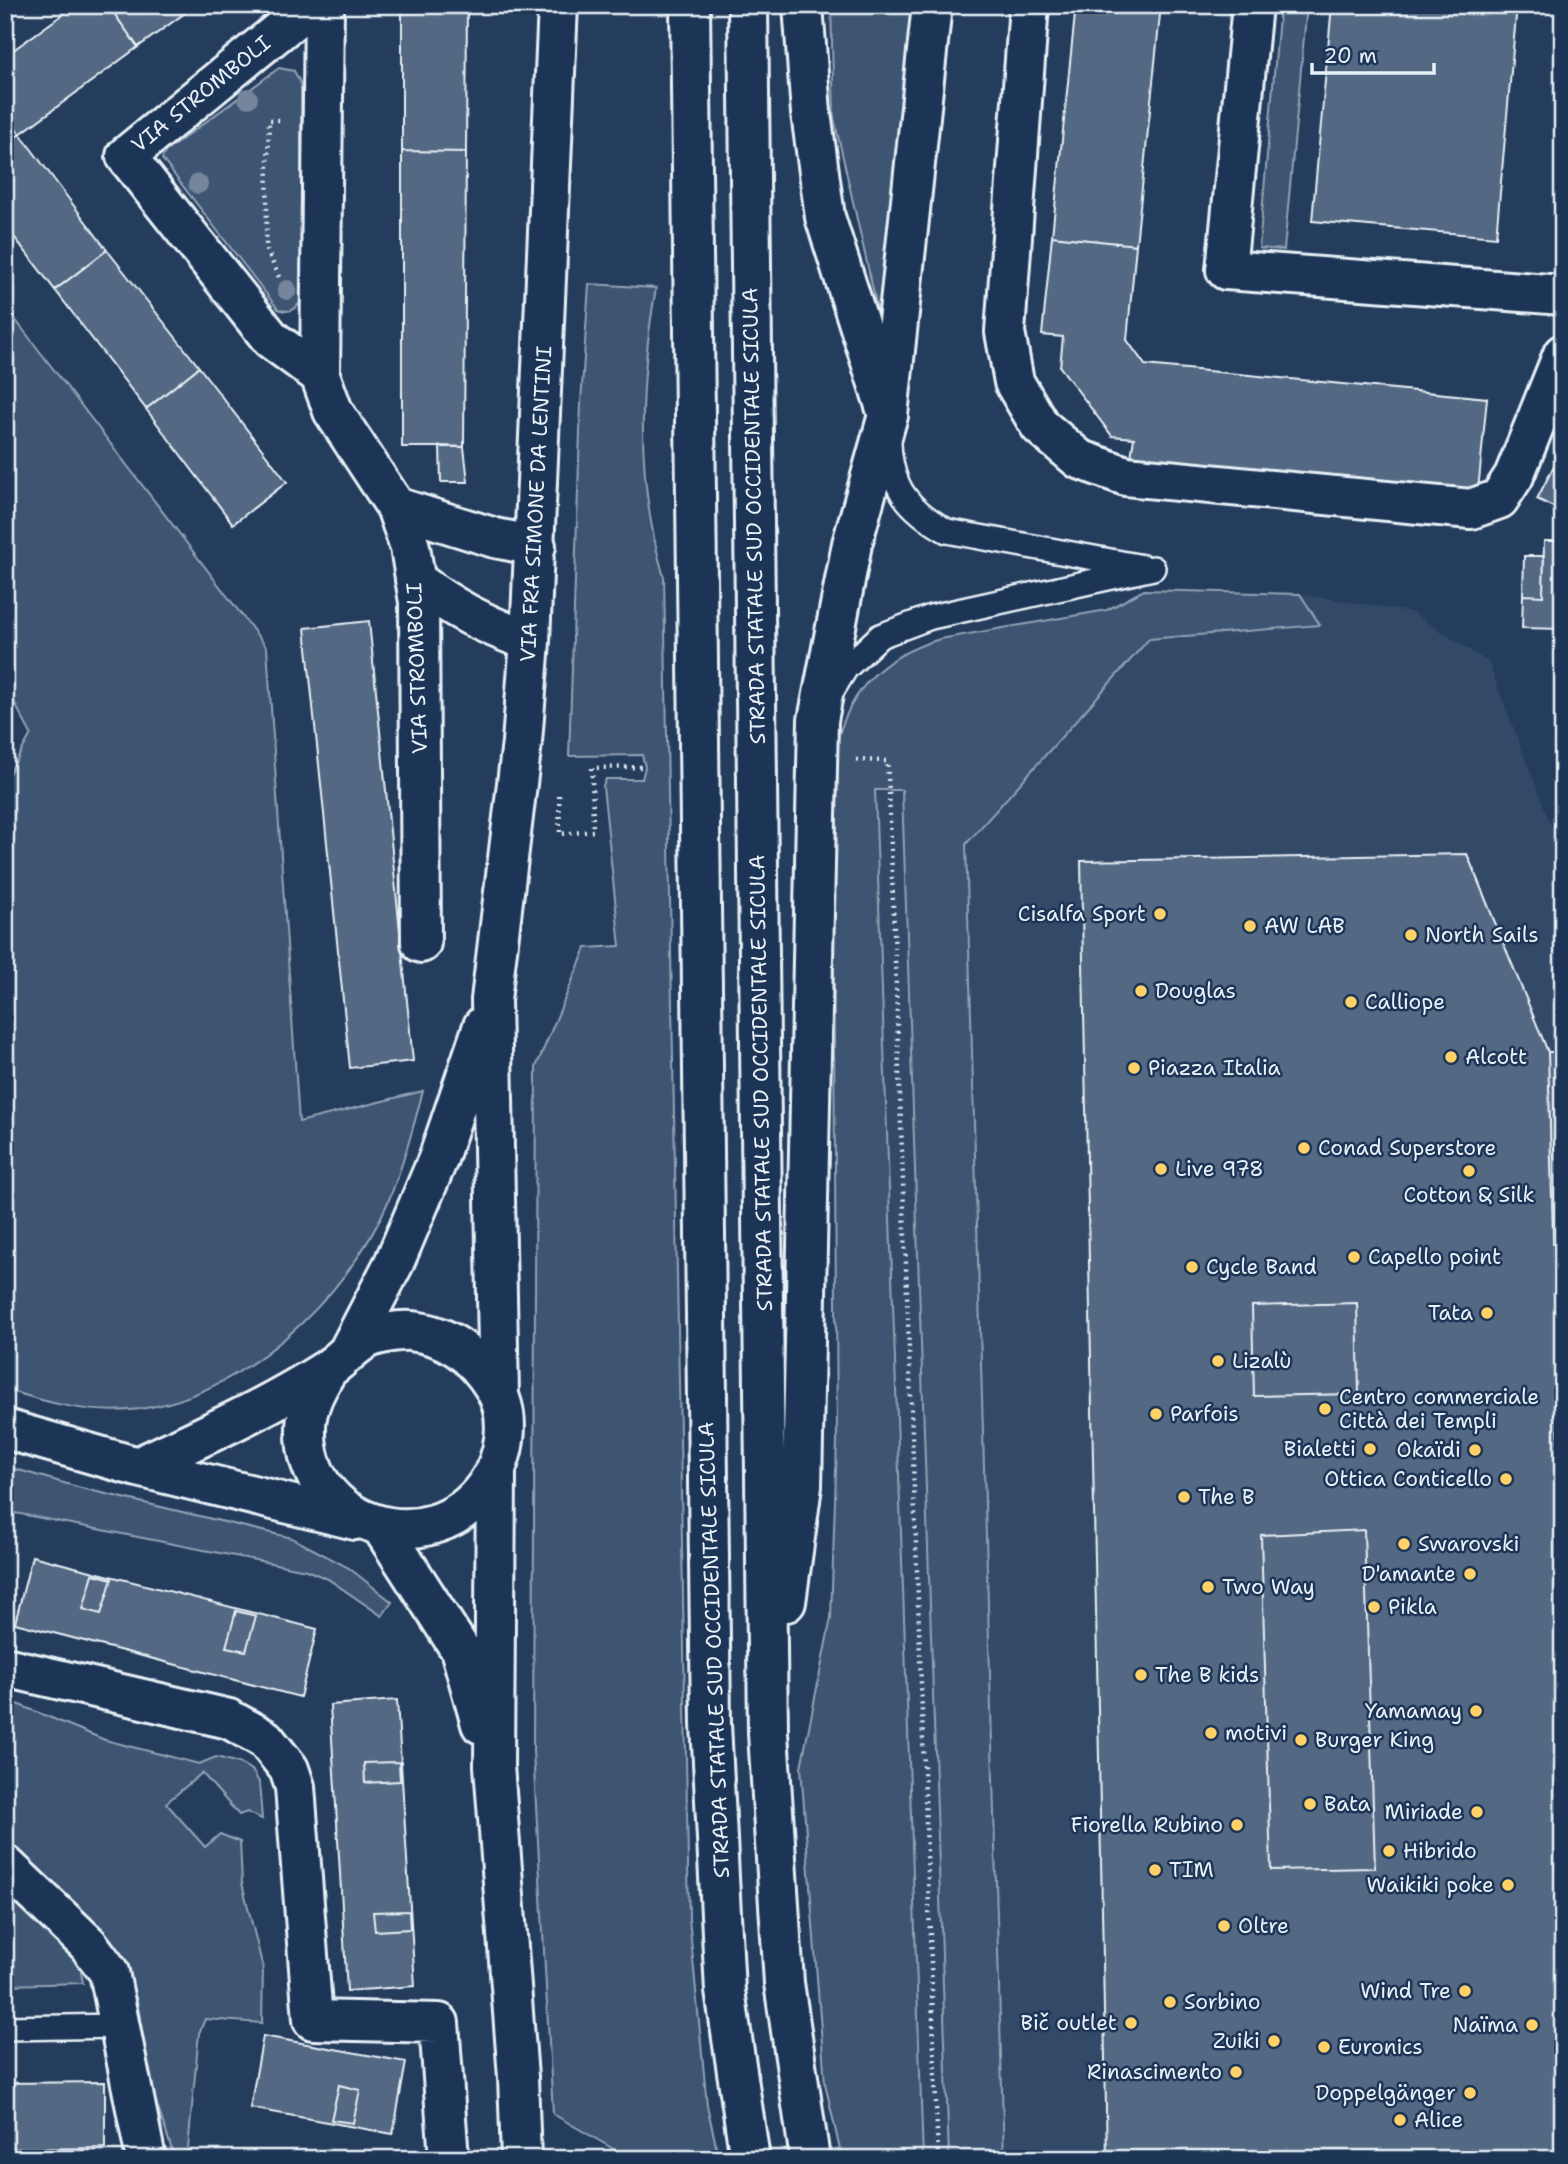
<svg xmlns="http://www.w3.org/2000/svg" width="1568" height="2164" viewBox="0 0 1568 2164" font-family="'Shantell Sans',sans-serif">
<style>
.built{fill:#334a68}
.green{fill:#3e5472;stroke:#93a2b5;stroke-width:2}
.building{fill:#536782;stroke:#e8f1f8;stroke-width:2}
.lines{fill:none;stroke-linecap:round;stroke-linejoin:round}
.service-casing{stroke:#e8f1f8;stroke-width:28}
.minor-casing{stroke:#e8f1f8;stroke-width:44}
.primary-casing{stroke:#e8f1f8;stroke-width:44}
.path{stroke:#e8f1f8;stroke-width:4.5;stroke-dasharray:2 5;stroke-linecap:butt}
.service{stroke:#1d3557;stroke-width:23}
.minor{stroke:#1d3557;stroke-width:38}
.primary{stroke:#1d3557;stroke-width:38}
.tree{fill:#74869c}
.poi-dot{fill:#ffd166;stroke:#1d3557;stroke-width:2.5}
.labels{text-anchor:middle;stroke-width:5;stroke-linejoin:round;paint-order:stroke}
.street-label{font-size:21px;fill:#e8f1f8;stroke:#1d3557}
.poi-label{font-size:21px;fill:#e8f1f8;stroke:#1d3557;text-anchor:start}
</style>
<rect width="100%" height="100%" fill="#253d5d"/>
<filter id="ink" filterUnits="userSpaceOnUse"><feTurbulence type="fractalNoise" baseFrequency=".0143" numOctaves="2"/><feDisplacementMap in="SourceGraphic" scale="14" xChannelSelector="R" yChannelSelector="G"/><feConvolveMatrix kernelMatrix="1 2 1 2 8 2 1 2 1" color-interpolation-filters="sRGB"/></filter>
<g filter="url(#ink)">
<path class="built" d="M1144 590 1300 594 1411 612 1488 662 1563 856V2159H842L825 2083 801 1767 831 1618 837 1441 833 790 837 736 847 710 862 687 878 670 918 646 940 639 1107 610Z"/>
<path class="green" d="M831 5H914L883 319 879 316 834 118Z
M1280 5H1307L1284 250 1259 248Z
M279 68 294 71 301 84V300C296 311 289 313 278 309L162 159 165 152Z
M589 284 656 288C639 382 636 484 664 577L689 1918 707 2105 719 2159H631L553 2114 533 1751 536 1067 586 948 620 946 603 786 606 779H642L645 767 642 755 569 756 581 402Z
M5 306 267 648 299 1122 423 1091C413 1128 403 1166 388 1202 347 1299 238 1401 130 1410 89 1414 44 1402 5 1389V781L31 734 5 685Z
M1144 590 1300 594 1320 625 1149 639 966 844 1004 2159H949L902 790H875L923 2159H842L825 2083 801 1767 831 1618 837 1441 832 763C844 697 875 658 940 639L1107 610Z
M5 1466 81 1488 292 1538 349 1568 392 1602 382 1616 328 1579 306 1570 5 1511Z
M5 1699 105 1740 199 1764 216 1757 239 1763 252 1770 259 1782 262 1819 247 1812 239 1815 202 1773 166 1803 205 1847 220 1834 240 1842 242 1883 263 1968 262 2023 205 2019 199 2033 187 2159 174 2156 152 2090 137 2000 121 1968 5 1848Z
M5 1883 79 1961 83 1983 5 1985Z"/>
<path class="building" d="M76 5H108L138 47 20 134 5 113V56Z
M108 5H196L138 47Z
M402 5H467L466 152 402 151Z
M1076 5H1161L1136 245 1052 236Z
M1332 5H1517L1496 237 1312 221Z
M20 134 107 250 55 290 5 225V145Z
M402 151 466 152 464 447H402Z
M1052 236 1136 245 1127 340 1145 365 1487 398 1478 491 1131 457 1134 438 1112 436 1060 367 1063 337 1042 335Z
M107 250 199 367 146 409 55 290Z
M199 367 287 482 233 524 146 409Z
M440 446 464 447 468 482H441Z
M1563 448V512L1537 499Z
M1544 541H1563V629L1522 628 1523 595 1543 596Z
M1524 556H1544L1543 596 1523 595Z
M369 621 413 1061 350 1068 305 628Z
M1467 854 1548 1052 1563 1581V2159H1107L1081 861Z
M1548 1052H1563V1233L1553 1236Z
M1563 1233V1581L1553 1236Z
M1357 1303 1359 1394 1254 1396 1252 1306Z
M1364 1530 1375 1868 1271 1870 1261 1535Z
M32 1556 317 1629 300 1697 15 1623Z
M93 1574 112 1579 101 1614 83 1609Z
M236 1611 256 1616 246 1651 226 1647Z
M397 1700 415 1986 347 1991 330 1705Z
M399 1762 400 1781 365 1783 364 1763Z
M409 1911 410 1929 375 1931 373 1912Z
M263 2036 406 2062 393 2134 250 2108Z
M105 2082V2148L5 2149V2083Z
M339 2085 360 2090 353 2123 331 2120Z"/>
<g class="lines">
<g class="service-casing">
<path id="service" d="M889 443C891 488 908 509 947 531L1143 567
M833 689 846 668 880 636 931 617 1153 568
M5 2028 122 2026"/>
</g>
<g class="minor-casing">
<path id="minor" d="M311 5 126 156 271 339 320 375
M324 5 320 375 333 411 396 507 410 547 419 602 421 943
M1029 5 1005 332 1014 382 1040 426 1079 459 1126 476 1471 509 1499 499 1514 476 1563 354
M1252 5 1226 270 1563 295
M888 415 932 5
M396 507 495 538 536 546
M415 580C452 608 486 626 530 641
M349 1350 394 1263 438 1159 483 1026
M499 1395 491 1000 522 742 530 641 558 5
M5 1429 138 1467 355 1520
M138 1467C201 1437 267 1408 326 1370 341 1361 352 1346 368 1338 378 1334 399 1330 410 1331 448 1334 475 1356 494 1387 513 1417 505 1459 486 1486 430 1565 303 1526 306 1428 306 1407 317 1387 328 1369
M496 1471 494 1766 518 2077 521 2159
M381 1526 460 1649 481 1724
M5 1667 229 1719 265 1739 289 1769 295 1787 313 2020 439 2023 449 2159
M5 1865 88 1944 109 1972 146 2159"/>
</g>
<g class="primary-casing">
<path id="primary" d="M690 5 711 1724 725 1991 750 2159
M748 5 768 1733 784 1983 810 2159
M786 1602 802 1486 818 720 852 544 888 415 825 217 811 113 803 5"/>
</g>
<path class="path" d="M279 277 266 248 269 120H283
M856 760 887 761 889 790 938 2159
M559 795 560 834 593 831 592 768 645 767"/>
<use href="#service" class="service"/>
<use href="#minor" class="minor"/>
<use href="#primary" class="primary"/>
</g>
<g class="tree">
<circle cx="248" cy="98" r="10"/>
<circle cx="198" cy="184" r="10"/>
<circle cx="287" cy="290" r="10"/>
</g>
</g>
<g class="poi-dot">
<circle cx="1160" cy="914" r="7"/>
<circle cx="1250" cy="926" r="7"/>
<circle cx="1411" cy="935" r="7"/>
<circle cx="1141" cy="991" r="7"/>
<circle cx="1351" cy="1002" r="7"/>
<circle cx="1451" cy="1057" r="7"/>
<circle cx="1134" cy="1068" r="7"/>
<circle cx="1304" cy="1148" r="7"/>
<circle cx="1161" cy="1169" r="7"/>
<circle cx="1469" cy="1171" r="7"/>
<circle cx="1354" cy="1257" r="7"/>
<circle cx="1192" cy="1267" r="7"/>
<circle cx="1487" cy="1313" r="7"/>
<circle cx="1218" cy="1361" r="7"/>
<circle cx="1325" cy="1409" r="7"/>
<circle cx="1156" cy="1414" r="7"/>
<circle cx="1370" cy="1449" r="7"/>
<circle cx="1475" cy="1450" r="7"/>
<circle cx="1506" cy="1479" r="7"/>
<circle cx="1184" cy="1497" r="7"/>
<circle cx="1404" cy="1544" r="7"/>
<circle cx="1470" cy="1574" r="7"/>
<circle cx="1208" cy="1587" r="7"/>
<circle cx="1374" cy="1607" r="7"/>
<circle cx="1141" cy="1675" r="7"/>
<circle cx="1476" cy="1711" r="7"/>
<circle cx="1211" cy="1733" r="7"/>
<circle cx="1301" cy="1740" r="7"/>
<circle cx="1310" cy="1804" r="7"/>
<circle cx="1477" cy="1812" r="7"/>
<circle cx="1237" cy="1825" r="7"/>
<circle cx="1389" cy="1851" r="7"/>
<circle cx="1155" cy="1870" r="7"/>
<circle cx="1508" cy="1885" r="7"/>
<circle cx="1224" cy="1926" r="7"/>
<circle cx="1465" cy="1991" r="7"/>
<circle cx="1170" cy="2002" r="7"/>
<circle cx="1131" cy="2023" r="7"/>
<circle cx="1532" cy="2025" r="7"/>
<circle cx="1274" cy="2041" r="7"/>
<circle cx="1324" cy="2047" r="7"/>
<circle cx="1236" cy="2072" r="7"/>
<circle cx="1470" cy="2093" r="7"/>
<circle cx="1400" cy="2120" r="7"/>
</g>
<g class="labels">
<g class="street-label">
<text transform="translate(201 94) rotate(-39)" y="7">VIA STROMBOLI</text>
<text transform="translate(536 504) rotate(-87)" y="7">VIA FRA SIMONE DA LENTINI</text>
<text transform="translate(754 516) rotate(-91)" y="7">STRADA STATALE SUD OCCIDENTALE SICULA</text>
<text transform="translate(417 668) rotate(-92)" y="7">VIA STROMBOLI</text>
<text transform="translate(761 1083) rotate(-91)" y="7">STRADA STATALE SUD OCCIDENTALE SICULA</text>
<text transform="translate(714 1650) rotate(-92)" y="7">STRADA STATALE SUD OCCIDENTALE SICULA</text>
</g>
<g class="poi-label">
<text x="1146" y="921" text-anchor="end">Cisalfa Sport</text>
<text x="1264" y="933">AW LAB</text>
<text x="1425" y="942">North Sails</text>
<text x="1155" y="998">Douglas</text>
<text x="1365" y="1009">Calliope</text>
<text x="1465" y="1064">Alcott</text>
<text x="1148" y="1075">Piazza Italia</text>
<text x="1318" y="1155">Conad Superstore</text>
<text x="1175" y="1176">Live 978</text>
<text x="1469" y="1202" text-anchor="middle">Cotton &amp; Silk</text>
<text x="1368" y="1264">Capello point</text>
<text x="1206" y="1274">Cycle Band</text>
<text x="1473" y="1320" text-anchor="end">Tata</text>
<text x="1232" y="1368">Lizalù</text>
<text x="1339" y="1404">Centro commerciale<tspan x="1339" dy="24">Città dei Templi</tspan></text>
<text x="1170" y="1421">Parfois</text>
<text x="1356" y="1456" text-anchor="end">Bialetti</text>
<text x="1461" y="1457" text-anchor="end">Okaïdi</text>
<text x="1492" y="1486" text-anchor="end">Ottica Conticello</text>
<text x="1198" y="1504">The B</text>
<text x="1418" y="1551">Swarovski</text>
<text x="1456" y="1581" text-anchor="end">D'amante</text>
<text x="1222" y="1594">Two Way</text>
<text x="1388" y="1614">Pikla</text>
<text x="1155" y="1682">The B kids</text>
<text x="1462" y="1718" text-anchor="end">Yamamay</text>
<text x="1225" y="1740">motivi</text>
<text x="1315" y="1747">Burger King</text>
<text x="1324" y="1811">Bata</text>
<text x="1463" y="1819" text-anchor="end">Miriade</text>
<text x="1223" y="1832" text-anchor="end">Fiorella Rubino</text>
<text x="1403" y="1858">Hibrido</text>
<text x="1169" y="1877">TIM</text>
<text x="1494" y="1892" text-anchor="end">Waikiki poke</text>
<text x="1238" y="1933">Oltre</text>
<text x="1451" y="1998" text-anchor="end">Wind Tre</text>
<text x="1184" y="2009">Sorbino</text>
<text x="1117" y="2030" text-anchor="end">Bič outlet</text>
<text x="1518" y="2032" text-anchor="end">Naïma</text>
<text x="1260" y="2048" text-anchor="end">Zuiki</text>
<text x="1338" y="2054">Euronics</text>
<text x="1222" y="2079" text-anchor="end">Rinascimento</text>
<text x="1456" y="2100" text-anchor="end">Doppelgänger</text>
<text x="1414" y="2127">Alice</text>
</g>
</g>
<rect width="1568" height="2164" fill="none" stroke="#1d3557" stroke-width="28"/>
<rect x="14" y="14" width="1540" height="2136" fill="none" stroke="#e8f1f8" stroke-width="2.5" filter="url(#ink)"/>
<path d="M1312 63v10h122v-10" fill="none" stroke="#e8f1f8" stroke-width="3.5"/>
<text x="1323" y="63" font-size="21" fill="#e8f1f8" stroke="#1d3557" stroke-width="5" paint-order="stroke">20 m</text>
</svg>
